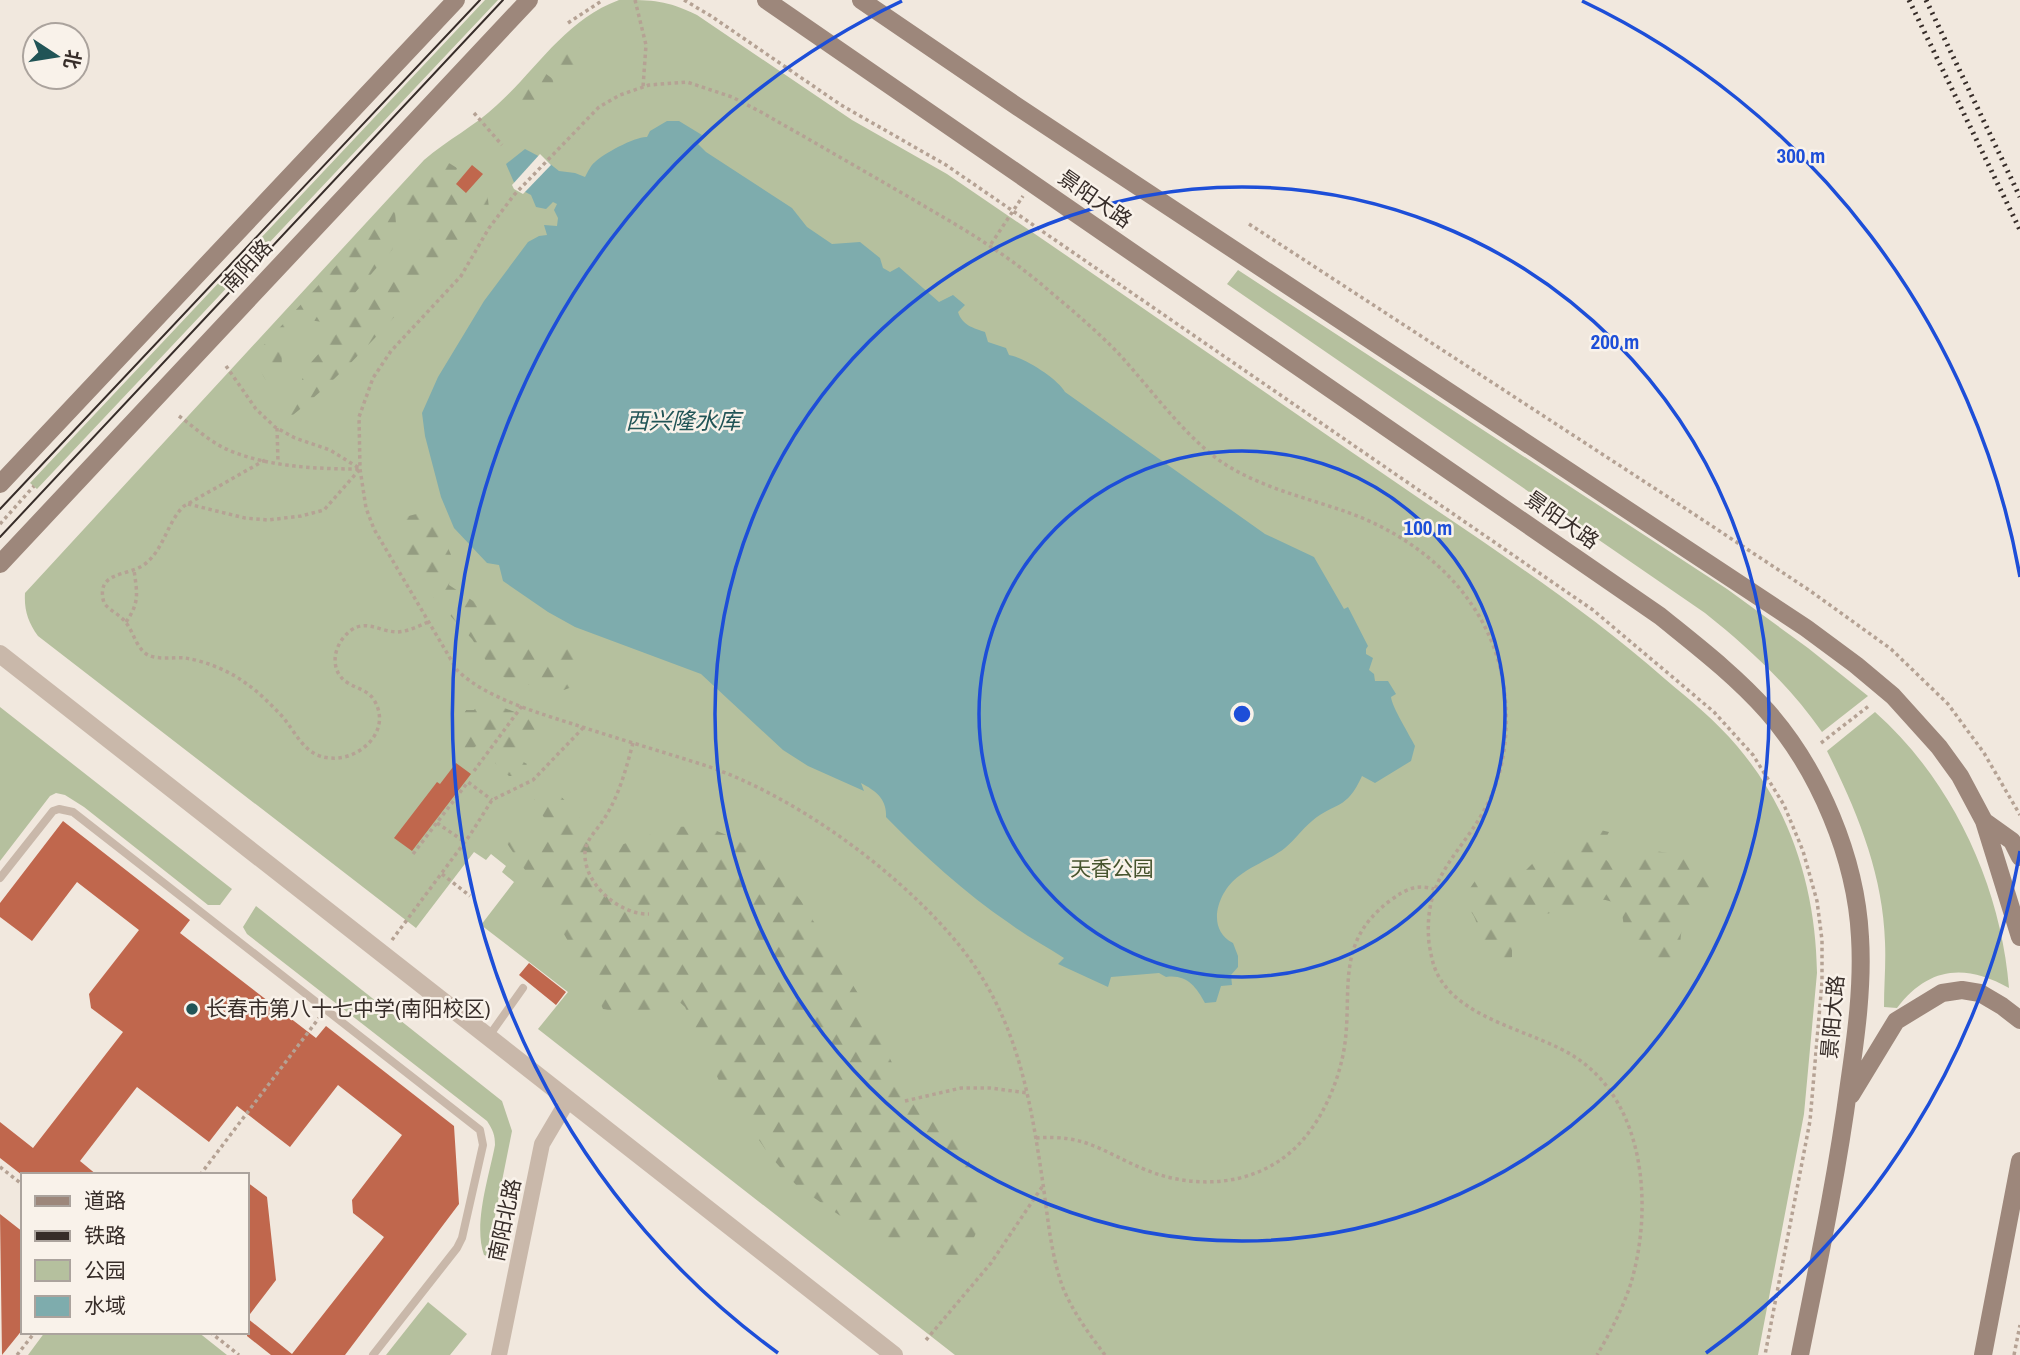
<svg xmlns="http://www.w3.org/2000/svg" width="2020" height="1355" viewBox="0 0 2020 1355" font-family="'Archivo Narrow','Noto Sans SC',sans-serif">
<style>
.green{fill:#b5c09e}
.forest{fill:url(#forest-firs)}
.water{fill:#7eacad}
.pier{fill:#f1e8de}
.building{fill:#c0674d}
.lines{fill:none;stroke-linecap:round;stroke-linejoin:round}
.path{stroke:#b5a294;stroke-width:3.5;stroke-dasharray:3.5 3.5;stroke-linecap:butt}
.service{stroke:#c9b8aa;stroke-width:8}
.minor{stroke:#c9b8aa;stroke-width:16}
.tertiary{stroke:#c9b8aa;stroke-width:18}
.secondary{stroke:#9d877b;stroke-width:18}
.tram{stroke:#372d29;stroke-width:2}
.rail{stroke:#372d29;stroke-width:5;stroke-dasharray:2 5;stroke-linecap:butt}
.ring{fill:none;stroke:#1d4ed8;stroke-width:3.5}
.poi-dot{fill:#215456;stroke:#f9f2ea;stroke-width:2.5}
.labels{text-anchor:middle;stroke-width:5;stroke-linejoin:round;paint-order:stroke}
.street-label{font-size:21px;fill:#372d29;stroke:#f9f2ea}
.park-label{font-size:21px;fill:#47542e;stroke:#f9f2ea}
.poi-label{font-size:21px;fill:#372d29;stroke:#f9f2ea;text-anchor:start}
.water-label{font-size:23px;font-style:italic;fill:#215456;stroke:#f9f2ea}
.centre{fill:#1d4ed8;stroke:#f9f2ea;stroke-width:3.5}
.ring-label{font-size:21px;text-anchor:middle;font-weight:bold;fill:#1d4ed8;stroke:#f9f2ea;stroke-width:5;stroke-linejoin:round;paint-order:stroke}
</style>
<defs>
<pattern id="forest-firs" width="22" height="20" patternUnits="userSpaceOnUse" patternTransform="scale(1.75)"><rect width="22" height="20" fill="#b5c09e"/><path d="M5 1l3.5 6h-7zM16 11l3.5 6h-7z" fill="#949c81"/></pattern>
</defs>
<rect width="100%" height="100%" fill="#f1e8de"/>
<path class="green" d="M485 0H498L37 489 30 483Z
M619 0C655 0 665 0 697 15L852 120 947 174C1106 282 1264 392 1423 501 1507 558 1589 612 1665 679 1690 700 1716 721 1737 746 1791 809 1816 890 1817 973L1804 1114 1758 1355H955L538 1029 568 992 481 925 514 882 502 872 506 866 491 854 486 860 474 852 416 928 38 636C28 622 24 610 25 593L424 160C447 140 475 126 497 105 538 68 565 20 619 0Z
M1238 270 1727 589 1808 648 1868 696 1822 732C1789 685 1750 649 1705 613L1227 284Z
M0 707 232 889 220 905H208L84 807 65 795 56 793 50 796 0 861Z
M1875 712C1952 780 2001 886 2009 988 1965 963 1928 967 1897 1008L1884 1007C1884 985 1886 964 1885 942 1883 874 1857 811 1827 751Z
M256 906 502 1101 512 1131 487 1256 484 1255C473 1224 489 1177 495 1145 495 1135 493 1130 487 1121L247 934 243 927Z
M428 1302 467 1334 450 1355H386Z
M45 1332H198L227 1355H28Z"/>
<path class="forest" d="M568 38 579 46 584 54 582 64 568 76 547 67 545 60Z
M542 71 553 79 554 92 547 103 527 112 505 104Z
M449 163 457 168 451 187 460 197 470 195 486 183 489 208C425 281 364 359 288 419 277 384 300 399 306 368L429 229 400 206 395 212 397 235 392 250 334 317 322 322 303 319C281 343 280 350 283 382L270 385C259 373 259 365 261 348L415 180C427 170 436 170 449 163Z
M424 512 445 541 452 557 449 585 523 634 541 650C572 635 589 659 572 687L564 690 512 682 492 670 472 639 431 595 411 566 402 544 397 519Z
M483 699 541 723C543 733 543 740 537 748L527 750 520 760 527 764 518 776H509L495 763 499 757 496 752 476 746 472 750 463 749 460 744C460 739 464 734 464 730 464 721 460 718 466 710H474Z
M549 785 578 813 584 829 600 841 618 846 672 827 705 826 736 839 775 867 801 901 859 995 897 1073 912 1095 957 1143 968 1159 978 1184 981 1207 977 1231 959 1269 914 1243 881 1236 839 1215 797 1186 770 1156 721 1085 685 1007 674 997 651 1019 603 1009 586 972 536 886 504 839 558 835 532 802Z
M1596 829 1609 832 1598 853 1612 865 1620 867C1650 833 1690 862 1721 878 1715 899 1693 907 1683 926 1679 937 1681 949 1680 960L1665 973C1645 965 1629 950 1624 928 1623 921 1623 912 1618 906 1612 900 1605 900 1597 899L1516 923 1512 929V957L1501 965 1489 963C1475 941 1485 920 1461 901L1475 881C1491 882 1506 872 1522 874L1536 860 1567 848 1576 836Z"/>
<path class="water" d="M667 121H679L702 135 698 144 706 152 792 208 807 227 832 244 860 242 880 258 883 268 890 272 899 267 939 302 953 295 965 305 958 312C962 325 973 328 985 332L988 342 1006 348 1009 355C1025 358 1058 379 1065 392L1265 534 1314 557 1344 609 1348 607 1368 646 1366 649V654L1373 658 1369 670 1374 674 1375 681H1388L1396 694 1391 697C1392 707 1409 734 1415 746L1411 761 1375 783 1362 776C1346 811 1336 801 1312 821 1302 829 1295 840 1285 848 1271 859 1253 865 1239 876 1218 891 1205 929 1233 943L1238 956V967L1231 975 1232 985 1221 986 1216 1002 1205 1003C1196 986 1186 974 1166 977L1159 973 1111 977 1108 987 1058 964 1064 958C1045 946 1026 936 1009 923 965 893 923 855 886 817 887 799 876 791 861 783L864 791 808 766 783 750 701 674 575 627 548 612 503 581 499 565 487 563 454 528 441 497 425 436 422 413 438 377 484 301 528 242 539 236 547 235 544 225 557 226 558 218 554 210 557 204 553 202 546 209 536 207 531 195 516 187 506 164 525 149 544 159 559 171 575 173 585 177C588 172 590 166 595 162 603 154 636 136 647 137L650 131Z"/>
<path class="pier" d="M540 154 551 165 523 194 514 189 512 185Z"/>
<path class="building" d="M472 165 483 174 466 193 456 184Z
M456 763 471 774 412 851 394 838 437 782 440 784Z
M63 821 190 920 180 933 316 1038 326 1026 454 1126 459 1204 345 1355H271L247 1336V1318L292 1354 384 1237 353 1213 352 1200 402 1135 338 1085 290 1147 237 1106 209 1142 137 1087 80 1161 97 1175H22L0 1158V1122L33 1148 123 1032 91 1008 89 994 139 930 77 882 32 941 0 917V903Z
M529 963 566 992 556 1005 519 975Z
M247 1182 267 1197 276 1280 247 1318Z
M0 1214 23 1232V1329L2 1355Z"/>
<g class="lines">
<path class="path" d="M635 0 646 45 643 87
M684 0 711 16 841 105 946 165 1593 610 1714 712 1753 755 1784 805 1803 851 1817 901 1822 940V982L1810 1121 1765 1355
M568 23 603 0
M474 113 502 145
M1249 224 1668 497 1809 590 1891 649 1948 704 1984 753 2020 815
M991 244 1023 196
M226 366 256 409 275 427 295 438 330 450 359 468
M179 416C194 427 208 440 224 448 265 467 316 469 360 469
M277 428 278 461
M265 460 184 506C166 523 164 552 142 566 126 576 95 572 104 603 110 611 121 615 127 624 134 634 137 649 148 655 158 660 174 657 185 658 206 661 232 672 248 685 260 693 270 704 280 714 296 731 303 756 330 758 359 761 393 731 374 700 368 690 357 689 348 683 331 673 332 651 344 637 362 615 378 632 398 632 409 631 419 626 428 622
M188 504 245 518 268 520 301 516 324 510 360 469
M0 524 34 486
M126 622C140 602 137 593 134 570
M633 743C626 769 619 796 604 819 598 829 586 839 585 852 583 884 620 915 649 914
M1821 743 1870 705
M474 771 522 706
M437 823 465 842
M413 854 468 782 492 800
M442 874 470 896
M392 940 470 835 492 800 533 780 584 727
M905 1101 961 1088H990L1028 1093
M1036 1138C1087 1134 1102 1152 1146 1170 1201 1192 1267 1185 1306 1136 1324 1114 1337 1084 1343 1055 1355 995 1331 944 1391 900 1406 889 1416 884 1434 889
M0 1167 23 1185
M200 1175 319 1018
M210 1332 239 1355
M926 1340 991 1263 1042 1187
M17 1355 35 1332
M1105 1355C1089 1334 1073 1312 1063 1288 1051 1255 1048 1219 1043 1184 1029 1089 1015 1007 948 932 889 865 792 795 707 766 663 752 619 739 576 725 539 713 485 698 457 670L374 529 366 508 360 469 359 417 373 378 391 351 461 276 489 228 514 195 599 107 620 95 649 85 687 82 732 97 761 112C810 140 859 168 907 196 957 225 1003 251 1047 289 1072 310 1097 331 1119 354 1151 389 1179 429 1216 458 1254 486 1304 497 1347 512 1425 540 1492 601 1504 688 1509 722 1506 760 1493 792 1468 852 1422 870 1429 943 1431 955 1433 967 1439 977 1464 1021 1535 1031 1575 1057 1646 1103 1653 1208 1631 1283 1623 1308 1610 1333 1597 1355
M2014 1355 2020 1325"/>
<path class="service" d="M0 878 53 811 59 809 73 812 480 1130 483 1145 462 1238 457 1248 373 1355
M489 1036 523 988"/>
<path class="minor" d="M499 1355 542 1144 568 1100"/>
<path class="tertiary" d="M0 654 894 1355"/>
<path class="secondary" d="M766 0 1660 616C1697 646 1735 675 1767 711 1819 770 1856 858 1860 937 1863 986 1856 1036 1849 1084 1837 1175 1818 1265 1800 1355
M861 0 1018 107 1806 628 1856 665 1893 696 1939 747 1960 776 1984 821 2020 937
M0 484 456 0
M0 564 529 0
M1984 821 2012 841 2020 857
M1851 1095 1896 1021 1942 993 1962 990 1980 993 2002 1006 2020 1020
M1983 1355 2020 1161"/>
<path class="tram" d="M0 509 480 0
M0 537 503 0"/>
<path class="rail" d="M1909 0 2020 230
M1926 0 2020 197"/>
</g>
<g class="ring">
<circle cx="1242" cy="714" r="263"/>
<circle cx="1242" cy="714" r="527"/>
<path d="M2020 851A790 790 0 0 1 1706 1353M778 1353A790 790 0 0 1 902 1M1582 1A790 790 0 0 1 2020 577"/>
</g>
<circle class="poi-dot" cx="192" cy="1009" r="7"/>
<g class="labels">
<g class="street-label">
<text transform="translate(1095 199) rotate(35)" y="7">景阳大路</text>
<text transform="translate(247 266) rotate(-47)" y="7">南阳路</text>
<text transform="translate(1562 520) rotate(35)" y="7">景阳大路</text>
<text transform="translate(1833 1017) rotate(-85)" y="7">景阳大路</text>
<text transform="translate(505 1220) rotate(-78)" y="7">南阳北路</text>
</g>
<g class="park-label">
<text x="1112" y="876">天香公园</text>
</g>
<g class="poi-label">
<text x="206" y="1016">长春市第八十七中学(南阳校区)</text>
</g>
<g class="water-label">
<text x="683" y="429">西兴隆水库</text>
</g>
</g>
<circle cx="1242" cy="714" r="10" class="centre"/>
<g class="ring-label">
<text x="1801" y="163">300 m</text>
<text x="1615" y="349">200 m</text>
<text x="1428" y="535">100 m</text>
</g>
<rect x="21" y="1173" width="228" height="161" fill="#f9f2ea" stroke="#aba39d" stroke-width="2"/>
<rect x="35" y="1196" width="35" height="10" fill="#9d877b" stroke="#aba39d" stroke-width="2"/>
<text x="84" y="1208" font-size="21" fill="#372d29">道路</text>
<rect x="35" y="1231" width="35" height="10" fill="#372d29" stroke="#aba39d" stroke-width="2"/>
<text x="84" y="1243" font-size="21" fill="#372d29">铁路</text>
<rect x="35" y="1260" width="35" height="21" fill="#b5c09e" stroke="#aba39d" stroke-width="2"/>
<text x="84" y="1278" font-size="21" fill="#372d29">公园</text>
<rect x="35" y="1296" width="35" height="21" fill="#7eacad" stroke="#aba39d" stroke-width="2"/>
<text x="84" y="1313" font-size="21" fill="#372d29">水域</text>
<g transform="translate(56 56) rotate(102)"><circle r="33" fill="#f9f2ea" stroke="#aba39d" stroke-width="2"/>
<path d="M0-5L12 26L0 18L-12 26Z" fill="#215456"/>
<text y="-10" font-size="19" font-weight="bold" text-anchor="middle" fill="#372d29">北</text>
</g>
</svg>
